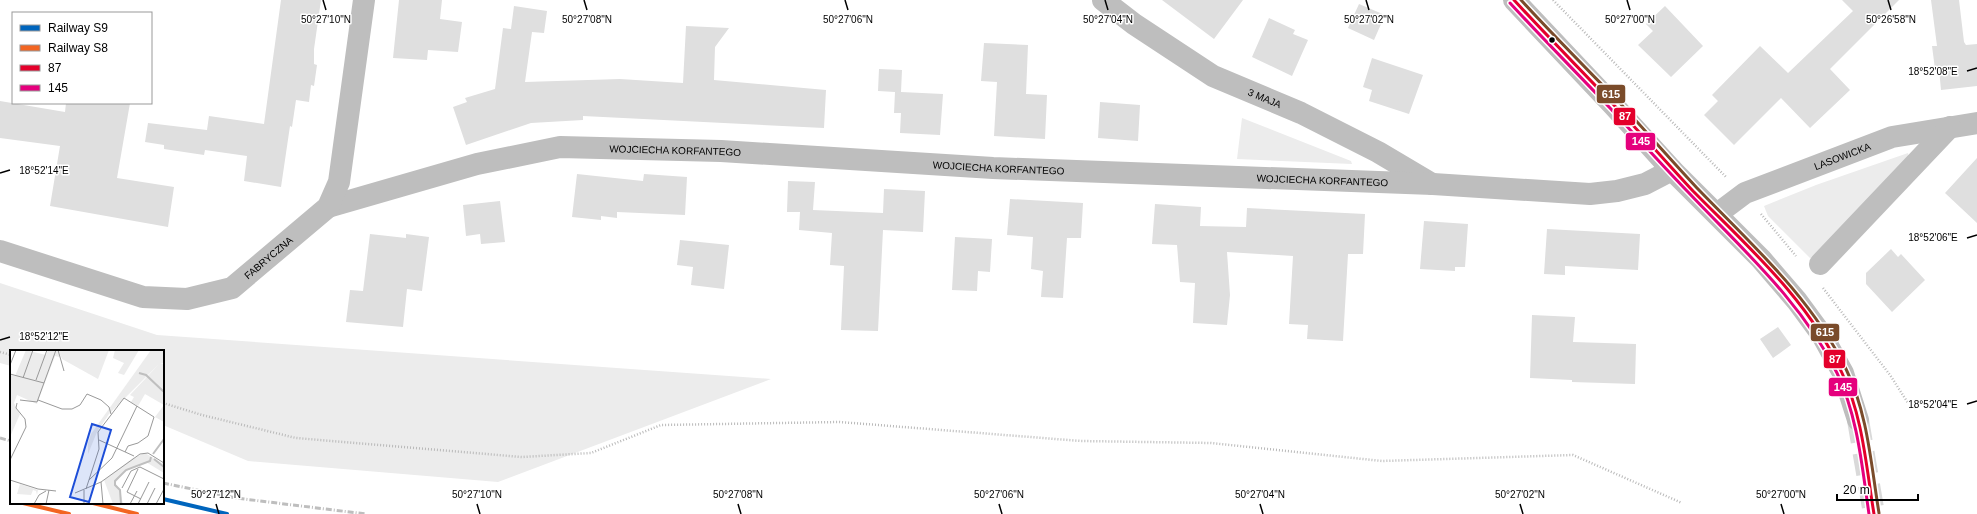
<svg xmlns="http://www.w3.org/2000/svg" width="1977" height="514" viewBox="0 0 1977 514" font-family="Arial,sans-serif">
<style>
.green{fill:#ececec}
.building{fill:#dfdfdf}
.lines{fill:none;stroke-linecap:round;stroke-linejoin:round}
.minor-tunnel{stroke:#d9d9d9;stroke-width:22;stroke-dasharray:22 11;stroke-linecap:butt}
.path{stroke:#b9b9b9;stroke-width:2.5;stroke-dasharray:1 2;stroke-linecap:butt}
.minor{stroke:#bebebe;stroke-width:22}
.rail{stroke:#bebebe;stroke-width:3;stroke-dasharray:6 2 1 2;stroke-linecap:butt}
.bus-1-casing{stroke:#fff;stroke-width:6}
.bus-2-casing{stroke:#fff;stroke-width:6}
.bus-3-casing{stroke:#fff;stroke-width:6}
.bus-1{stroke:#e4002b;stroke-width:3}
.bus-2{stroke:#e5007d;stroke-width:3}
.bus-3{stroke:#7a4b2a;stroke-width:3}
.rail-1-casing{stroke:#fff;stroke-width:7}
.rail-2-casing{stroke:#fff;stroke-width:7}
.rail-1{stroke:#0065bd;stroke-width:4}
.rail-2{stroke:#f26522;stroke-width:4}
.ticks{fill:none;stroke:#000;stroke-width:1.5}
.bus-dot{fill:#000;stroke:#fff;stroke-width:1.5}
.labels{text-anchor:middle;stroke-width:3;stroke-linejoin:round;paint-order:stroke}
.street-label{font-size:10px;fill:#000;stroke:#fff}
.inset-river{fill:none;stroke:#bfbfbf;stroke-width:2}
.inset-road{fill:none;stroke:#999;stroke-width:1}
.view{fill:#1d4ed8;fill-opacity:0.15;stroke:#1d4ed8;stroke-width:2}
.inset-edge{fill:none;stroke:#000;stroke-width:2}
.ticks-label{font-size:10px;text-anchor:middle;fill:#000;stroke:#fff;stroke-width:3;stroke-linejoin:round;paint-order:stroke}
.line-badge{stroke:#fff;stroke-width:1.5}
.badge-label{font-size:11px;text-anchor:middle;font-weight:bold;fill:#fff}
</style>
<rect width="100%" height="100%" fill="#fff"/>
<path class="green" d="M1242 118 1351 161 1352 164 1237 159Z
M1908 153 1909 157 1814 262 1768 216 1764 206 1816 185Z
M0 283 157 335 771 379 498 482 248 461 163 425V351H11V366L0 363Z"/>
<path class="building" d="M281 0H321L314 49V64L317 65 314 86 311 85 309 102 296 100 292 127 290 126 281 187 244 181 247 156 205 150 204 155 164 149V145L145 142 148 123 207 130 209 116 264 124Z
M399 0H442L440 19 462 22 458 52 428 50 427 60 393 58Z
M1162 0H1243L1214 39Z
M1842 0H1899L1830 69 1850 90 1810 128 1781 98 1734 145 1704 115 1718 101 1712 95 1760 46 1788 73 1853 11Z
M1931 0H1959L1964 42 1966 45 1977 44V86L1941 90 1939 69H1935L1932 46H1937Z
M1359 4 1385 15 1374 40 1348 28Z
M514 6 547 11 544 33 532 32 525 82 620 79 683 83 686 26 729 28 715 47 714 80 826 90 824 128 583 116V120L531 123 466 145 453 107 467 102 465 98 495 89 503 28 511 29Z
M1665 6 1703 46 1671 77 1638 45 1653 31 1646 24Z
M1269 18 1295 30 1293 34 1308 40 1292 76 1252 57Z
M984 43 1028 45 1026 94 1047 95 1045 139 994 136 997 82 981 81Z
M1372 58 1423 75 1409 114 1369 101 1372 90 1363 87Z
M879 69 902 70 901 92 943 94 940 135 900 133 901 113H894L895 92 878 91Z
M0 101 65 112 66 103H130L117 178 174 187 168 227 50 206 60 146 0 138Z
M1100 102 1140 105 1138 141 1098 138Z
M1977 158V223L1945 193Z
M577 174 643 181 644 174 687 177 685 215 617 212V218L601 216V220L572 217Z
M788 181 815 182 813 210 883 213 884 189 925 191 923 232 883 230 878 331 841 330 844 266 830 265 832 233 799 230 800 212H787Z
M1010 199 1083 203 1081 238H1067L1063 298 1041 297 1043 271 1031 269 1033 237 1007 235Z
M500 201 505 242 481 244 480 234 466 236 463 205Z
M1155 204 1201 207 1200 226 1246 227 1247 208 1365 214 1363 254H1348L1343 341 1307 339 1308 325 1289 324 1293 256 1227 252 1230 295 1227 325 1193 323 1195 283 1180 282 1177 245 1152 244Z
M1424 221 1468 224 1465 267H1455V271L1420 269Z
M1547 229 1640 234 1638 270 1565 266V275L1544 274Z
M370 234 406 238V234L429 237 422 291 407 289 403 327 346 322 350 290 363 291Z
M955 237 992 239 990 272 978 271 977 291 952 290Z
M680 240 729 245 724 289 691 285 693 267 677 265Z
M1891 249 1898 257 1901 254 1925 280 1892 312 1866 284V273Z
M1532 315 1575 317 1573 342 1636 344 1635 384 1572 382V380L1530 378Z
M1778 327 1791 345 1773 358 1760 339Z"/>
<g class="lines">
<path class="minor-tunnel" d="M1858 420 1874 514"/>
<path class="path" d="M1553 0 1726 177
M1761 214 1796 256
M1823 288 1890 375 1908 403
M0 352 11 355
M163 403 202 415 296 438 522 457 591 453 661 425 840 422 1081 441 1211 443 1382 461 1573 455 1682 503"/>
<g class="minor">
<path id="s1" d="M1103 0 1134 24 1213 76 1301 113 1378 152 1432 184"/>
<path d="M1514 0 1613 105 1672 170 1761 259 1797 301 1822 335 1843 373 1858 420"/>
<path id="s2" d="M328 207 477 164 560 147 721 151 993 168 1433 184 1590 194 1617 191 1645 184 1672 170"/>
<path id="s3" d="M1717 214 1745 193 1892 137 1977 123"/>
<path id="s4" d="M0 251 143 297 187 299 232 288 328 207 339 182 364 0"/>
<path d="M1820 264 1950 127"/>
</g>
<path class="rail" d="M0 438 11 441
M163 483 236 498 366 514"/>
<g class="bus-1-casing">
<path id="bus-1" d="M1514 0C1546 35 1580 69 1612 103 1640 132 1666 162 1693 191 1748 247 1809 300 1842 373 1863 417 1866 466 1874 514"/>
</g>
<g class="bus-2-casing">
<path id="bus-2" d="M1510 3C1543 39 1577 73 1610 108 1636 136 1662 165 1689 193 1743 250 1802 302 1837 373 1858 417 1862 467 1869 514"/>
</g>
<g class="bus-3-casing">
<path id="bus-3" d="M1521 0C1552 34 1585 67 1617 100 1644 129 1670 159 1697 188 1752 245 1811 297 1846 369 1868 414 1871 465 1879 513"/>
</g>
<use href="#bus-1" class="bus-1"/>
<use href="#bus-2" class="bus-2"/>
<use href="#bus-3" class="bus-3"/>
<g class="rail-1-casing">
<path id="rail-1" d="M163 499 227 514"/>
</g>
<g class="rail-2-casing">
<path id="rail-2" d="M23 503 69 514
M93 503 137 514"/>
</g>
<use href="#rail-1" class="rail-1"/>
<use href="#rail-2" class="rail-2"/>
</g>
<path class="ticks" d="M323 0 326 10M584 0 587 10M845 0 848 10M1105 0 1108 10M1366 0 1369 10M1627 0 1630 10M1888 0 1891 10M1967 71 1977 68M0 173 10 170M1967 238 1977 235M0 340 10 337M1967 404 1977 401M216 504 219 514M477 504 480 514M738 504 741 514M999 504 1002 514M1260 504 1263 514M1520 504 1523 514M1781 504 1784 514"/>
<circle class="bus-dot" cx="1552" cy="40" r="3.5"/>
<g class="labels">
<g class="street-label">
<text dy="4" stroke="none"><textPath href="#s1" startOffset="190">3 MAJA</textPath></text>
<text dy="4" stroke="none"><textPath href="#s2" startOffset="355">WOJCIECHA KORFANTEGO</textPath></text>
<text dy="4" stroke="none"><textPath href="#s3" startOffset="139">LASOWICKA</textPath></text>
<text dy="4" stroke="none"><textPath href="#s2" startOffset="679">WOJCIECHA KORFANTEGO</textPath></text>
<text dy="4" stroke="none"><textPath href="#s2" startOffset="1003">WOJCIECHA KORFANTEGO</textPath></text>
<text dy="4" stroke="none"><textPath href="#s4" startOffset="288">FABRYCZNA</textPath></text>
</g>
</g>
<g transform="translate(10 350)">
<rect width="154" height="154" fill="#fff"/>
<path d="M16 0 36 5 38 0H99L88 29 52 9 49 2V7L45 6 27 54 7 45 4 53 10 64 0 87V25L5 26ZM105 0H129L114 25 108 23 114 13 103 8ZM141 0H154V13L150 14H154V72L145 67 154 55 135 44 128 56 121 52 124 47 120 45 149 14 99 64 87 82 78 104V93L81 84ZM135 103 154 114V123L136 112 114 122 105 133 110 140 113 154H103L94 130 123 108ZM10 134 28 140 27 145 26 141 23 140 21 145 7 144Z" fill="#ececec"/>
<path class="inset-river" d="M129 23 136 25 154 42M143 104 154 89M144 109 154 117M111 154 110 140 105 135V131L116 120 140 111 141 107"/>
<path class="inset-road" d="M48 0 54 21M0 15 6 0M0 24 34 33M13 28 23 0M26 30 37 0M10 50 27 52 46 0M28 50 52 59H62L70 55 77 44 91 50 99 57 101 64M89 90 124 106M0 110 16 77 15 69 6 58 7 53M128 119 117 142 131 149M0 130 28 139 46 141M79 130 102 108 127 56M91 132 93 154M112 138 121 121 130 117 154 129M76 139 89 99 88 82 114 48 144 67 138 86 128 93 118 96 115 102M65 143 91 132 130 104 138 103 154 113M24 154 29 145 36 141M36 154 39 140M74 154V140M120 154 127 141M128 154 139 132M137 154 145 138M146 154 154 139"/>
<path class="view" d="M82 74 101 80 79 152 60 147Z"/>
<rect width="154" height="154" class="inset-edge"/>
</g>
<g class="ticks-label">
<text x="326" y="23">50°27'10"N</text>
<text x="587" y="23">50°27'08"N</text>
<text x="848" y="23">50°27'06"N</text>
<text x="1108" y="23">50°27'04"N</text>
<text x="1369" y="23">50°27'02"N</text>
<text x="1630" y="23">50°27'00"N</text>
<text x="1891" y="23">50°26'58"N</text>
<text x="1933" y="75">18°52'08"E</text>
<text x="44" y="174">18°52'14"E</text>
<text x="1933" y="241">18°52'06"E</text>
<text x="44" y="340">18°52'12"E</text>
<text x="1933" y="408">18°52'04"E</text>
<text x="216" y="498">50°27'12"N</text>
<text x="477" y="498">50°27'10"N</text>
<text x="738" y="498">50°27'08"N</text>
<text x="999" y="498">50°27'06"N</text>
<text x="1260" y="498">50°27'04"N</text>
<text x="1520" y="498">50°27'02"N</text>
<text x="1781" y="498">50°27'00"N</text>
</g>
<g class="line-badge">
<rect x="1596" y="84" width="30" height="20" rx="4" fill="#7a4b2a"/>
<rect x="1613" y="107" width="23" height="19" rx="4" fill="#e4002b"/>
<rect x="1625" y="132" width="31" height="19" rx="4" fill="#e5007d"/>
<rect x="1810" y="323" width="30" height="19" rx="4" fill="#7a4b2a"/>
<rect x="1823" y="349" width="23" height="20" rx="4" fill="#e4002b"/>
<rect x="1828" y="377" width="30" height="20" rx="4" fill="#e5007d"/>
</g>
<g class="badge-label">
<text x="1611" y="98">615</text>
<text x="1625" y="120">87</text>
<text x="1641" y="145">145</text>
<text x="1825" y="336">615</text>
<text x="1835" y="363">87</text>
<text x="1843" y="391">145</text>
</g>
<rect x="12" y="12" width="140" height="92" fill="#ffffff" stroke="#999999"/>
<rect x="20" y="25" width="20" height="6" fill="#0065bd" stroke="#999999"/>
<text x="48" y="32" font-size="12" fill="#000000">Railway S9</text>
<rect x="20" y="45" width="20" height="6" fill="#f26522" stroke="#999999"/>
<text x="48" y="52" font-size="12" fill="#000000">Railway S8</text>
<rect x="20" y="65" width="20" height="6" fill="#e4002b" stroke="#999999"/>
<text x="48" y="72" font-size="12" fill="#000000">87</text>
<rect x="20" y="85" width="20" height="6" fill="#e5007d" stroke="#999999"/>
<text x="48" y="92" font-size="12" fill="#000000">145</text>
<path d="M1837 494v6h81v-6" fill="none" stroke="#000000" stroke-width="2"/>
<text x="1843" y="494" font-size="12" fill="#000000" stroke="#ffffff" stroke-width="3" paint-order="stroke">20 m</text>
</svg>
